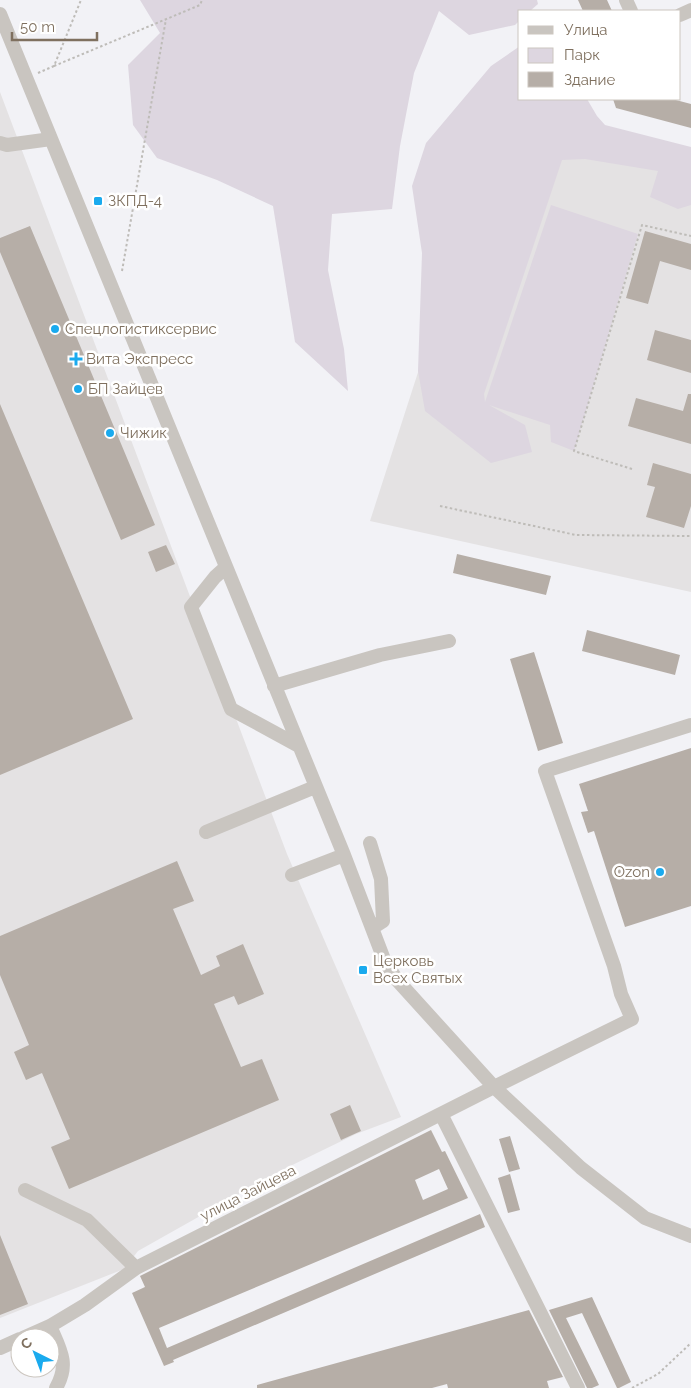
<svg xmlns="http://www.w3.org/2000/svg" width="691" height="1388" viewBox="0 0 691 1388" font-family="Raleway,sans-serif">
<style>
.built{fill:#e4e2e3}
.green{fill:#ddd6e0}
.building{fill:#b6aea7;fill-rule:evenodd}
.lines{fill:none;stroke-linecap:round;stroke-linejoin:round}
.path{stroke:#bebcb8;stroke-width:2;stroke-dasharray:2.5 2.5;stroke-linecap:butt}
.minor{stroke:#c9c5c0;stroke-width:14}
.poi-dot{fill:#1aaaee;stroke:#fff;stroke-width:2}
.labels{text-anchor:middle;stroke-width:5;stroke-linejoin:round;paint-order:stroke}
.poi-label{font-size:15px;fill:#7f705f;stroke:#fff;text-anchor:start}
.street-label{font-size:15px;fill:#7f705f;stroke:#fff}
</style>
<rect width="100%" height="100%" fill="#f2f2f6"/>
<path class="built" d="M0 92 287 854 401 1117 356 1134 280 1171 138 1251 124 1269 0 1318Z
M505 103 691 154V592L370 521Z"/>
<path class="green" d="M140 0H537L538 4 530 11H520V20L515 25 469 35 439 11 414 73 400 146 392 209 332 214 328 270 344 349 348 391 295 342 273 206 217 180 157 158 133 125 128 65 160 33Z
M520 46V99H587L597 116 605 125 691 147V205L678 209 650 197 658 171 585 159 562 160 484 394 485 402 551 205 638 234 574 451 551 442 550 425 489 405 525 425 532 452 491 463 425 411 418 371 422 253 412 186 426 143 491 66Z"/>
<path class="building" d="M578 0H607L612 11H583Z
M613 99H672L691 104V128L616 108Z
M30 226 155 525 121 540 0 252V238Z
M645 231 691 244V270L660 261 648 304 626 298Z
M655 330 691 340V373L647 360Z
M688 394H691V444L628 426 636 398 683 411Z
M0 404 133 719 0 775Z
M653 463 691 474V506L684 528 646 517 655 487 647 485Z
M166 545 175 564 156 572 148 552Z
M457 554 551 576 546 595 453 573Z
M587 630 680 655 675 675 582 651Z
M534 652 563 743 538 751 510 659Z
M691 748V906L625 927 594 831 588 833 581 812 588 811 579 784Z
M177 861 194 901 173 909 201 975 220 966 216 956 243 944 264 994 238 1005 234 996 214 1004 241 1067 262 1059 279 1100 69 1189 51 1147 70 1139 42 1073 26 1080 14 1052 29 1045 0 975V936Z
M350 1105 361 1131 341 1140 330 1114Z
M431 1130 442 1152 445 1151 468 1198 159 1328 167 1348 480 1214 485 1227 173 1360 174 1362 164 1366 132 1293 145 1287 140 1276ZM439 1169 448 1189 423 1200 415 1180Z
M510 1136 520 1169 509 1172 499 1139Z
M510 1174 520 1210 508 1213 498 1178Z
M0 1235 28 1304 0 1315Z
M592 1297 631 1382 619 1388H617L582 1313 566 1318 599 1385 592 1388H587L549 1310Z
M529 1310 563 1377 547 1381 549 1388H448L447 1384 432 1388H257V1385Z"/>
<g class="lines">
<path class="path" d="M54 66 200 5 202 0
M38 73 54 66 81 0
M122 271 166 19
M632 469 574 451 642 225 691 236
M440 506 576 535 691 536
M632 1388 658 1374 691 1343"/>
<path class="minor" d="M626 0 631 11
M0 14 344 855 385 962 397 980 494 1087 581 1168 645 1218 691 1236
M680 15 691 10
M0 143 7 145 51 139
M225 568 215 577 191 607 231 709 299 746
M274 686 380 655 449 641
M206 832 315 787
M370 843 381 879 383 921 372 928
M292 875 344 855
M441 1114 578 1388
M25 1190 87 1220 136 1268
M50 1326C60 1349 70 1364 56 1388
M23 1338 50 1326 85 1305 136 1268 494 1087 632 1019 621 994 614 966 545 771 691 725
M0 1348 20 1339"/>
</g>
<g class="poi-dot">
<rect x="93" y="196" width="10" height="10" rx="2.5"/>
<circle cx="55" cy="329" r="5"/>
<path d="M73.5 351.5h5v5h5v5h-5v5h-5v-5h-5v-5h5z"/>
<circle cx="78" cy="389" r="5"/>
<circle cx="110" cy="433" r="5"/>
<circle cx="660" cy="872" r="5"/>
<rect x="358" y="965" width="10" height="10" rx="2.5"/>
</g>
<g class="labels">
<g class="poi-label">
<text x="108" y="206">ЗКПД-4</text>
<text x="65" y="334">Спецлогистиксервис</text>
<text x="86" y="364">Вита Экспресс</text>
<text x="88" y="394">БП Зайцев</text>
<text x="120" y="438">Чижик</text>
<text x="650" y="877" text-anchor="end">Ozon</text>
<text x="373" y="966">Церковь<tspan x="373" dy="17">Всех Святых</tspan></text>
</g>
<g class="street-label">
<text transform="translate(248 1193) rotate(-27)" y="5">улица Зайцева</text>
</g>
</g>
<rect x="518" y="10" width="162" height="90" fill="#ffffff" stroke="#ccc6bf"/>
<rect x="528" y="26" width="25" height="8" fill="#c9c5c0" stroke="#ccc6bf"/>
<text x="564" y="35" font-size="15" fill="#7f705f">Улица</text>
<rect x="528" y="48" width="25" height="15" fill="#ddd6e0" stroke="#ccc6bf"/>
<text x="564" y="60" font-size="15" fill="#7f705f">Парк</text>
<rect x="528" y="72" width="25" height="15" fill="#b6aea7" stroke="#ccc6bf"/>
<text x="564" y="85" font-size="15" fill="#7f705f">Здание</text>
<g transform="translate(35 1353) rotate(318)"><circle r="24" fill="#ffffff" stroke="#ccc6bf"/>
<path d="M0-4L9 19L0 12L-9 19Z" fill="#1aaaee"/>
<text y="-8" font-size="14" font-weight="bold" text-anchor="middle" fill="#7f705f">С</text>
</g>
<path d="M12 32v8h85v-8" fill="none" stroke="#7f705f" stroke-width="2.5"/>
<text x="20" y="32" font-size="15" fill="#7f705f" stroke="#ffffff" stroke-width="4" paint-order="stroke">50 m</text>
</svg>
